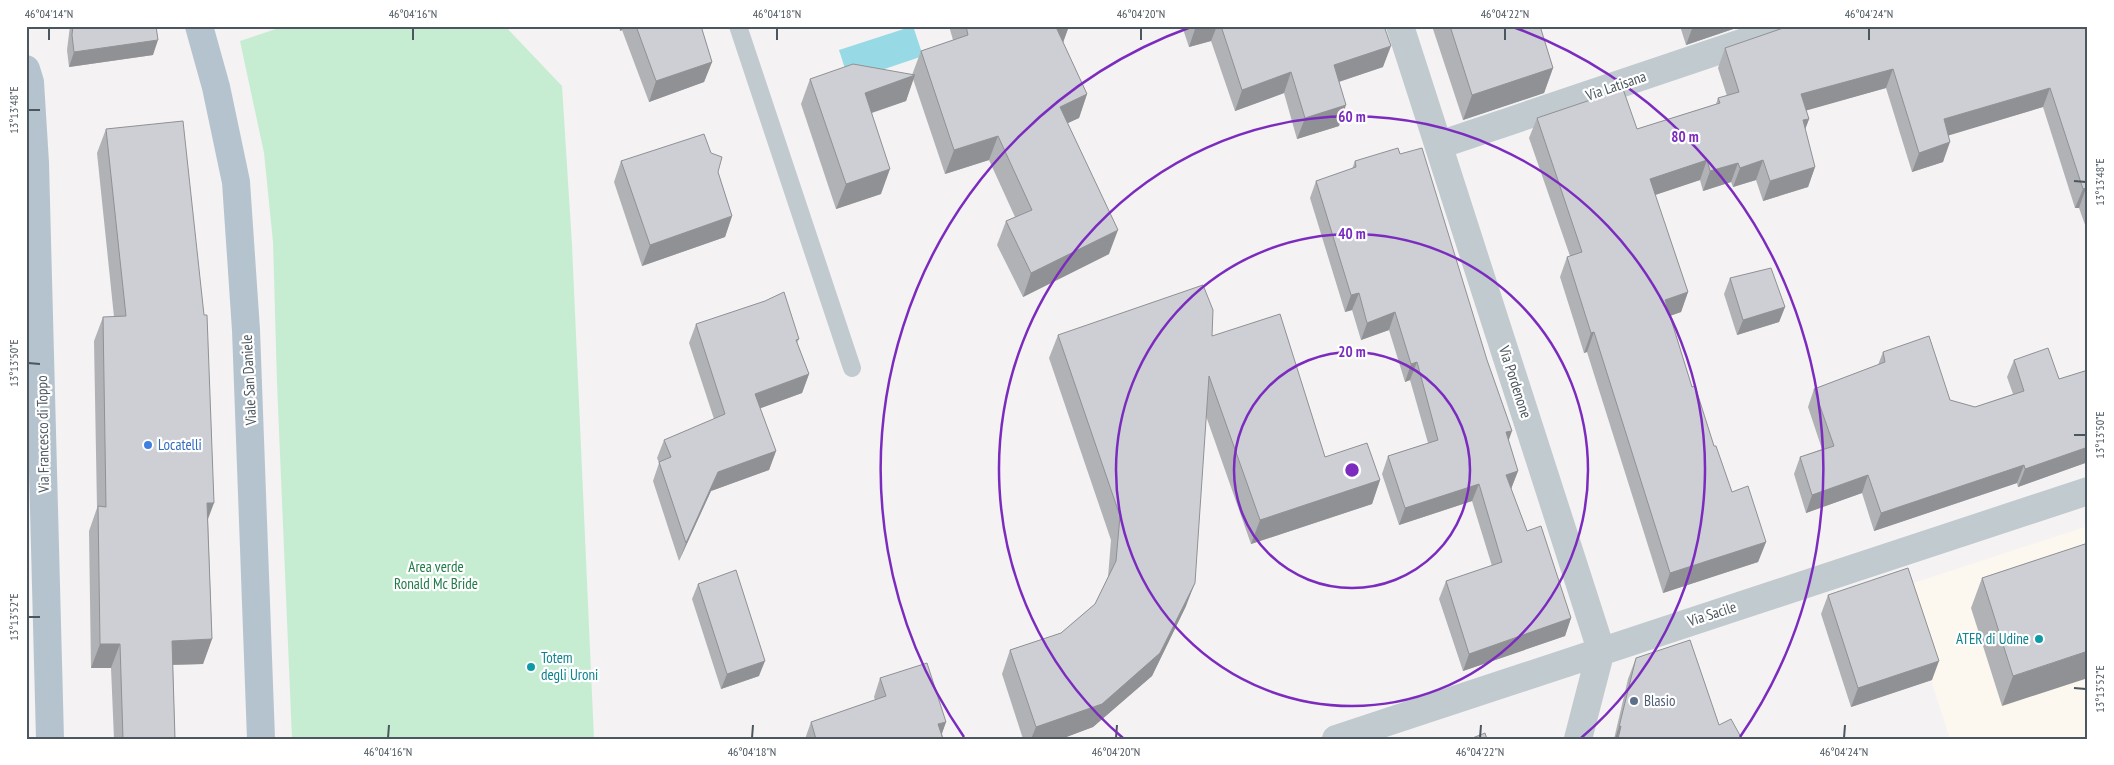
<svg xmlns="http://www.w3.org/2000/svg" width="2114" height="765" viewBox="0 0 2114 765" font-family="'PT Sans Narrow',sans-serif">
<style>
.commercial{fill:#fcf7ef}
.green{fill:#c6edd2}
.water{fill:#97dae6}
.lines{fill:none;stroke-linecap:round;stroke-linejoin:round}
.lane{stroke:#c1cacf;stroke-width:18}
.street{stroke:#c1cacf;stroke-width:28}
.primary{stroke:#b5c3ce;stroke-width:28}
.wall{fill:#b0b2b6}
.shaded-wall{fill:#909194}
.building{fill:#cdcfd4;stroke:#909194}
.ticks{fill:none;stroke:#4b565e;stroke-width:2}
.ring{fill:none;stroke:#7b2cbf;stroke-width:2.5}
.shop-dot{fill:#3f7fe0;stroke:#fff;stroke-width:2}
.culture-dot{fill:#0f9aa8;stroke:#fff;stroke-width:2}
.service-dot{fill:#5c6f8a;stroke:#fff;stroke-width:2}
.labels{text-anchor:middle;stroke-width:4.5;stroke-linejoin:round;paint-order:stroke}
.street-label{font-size:15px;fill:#4b565e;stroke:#fff}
.shop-label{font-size:15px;fill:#366cbe;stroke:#fff;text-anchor:start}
.park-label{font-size:15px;fill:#207b48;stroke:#fff}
.culture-label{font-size:15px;fill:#0d838f;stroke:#fff;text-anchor:end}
.service-label{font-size:15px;fill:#4e5e75;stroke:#fff;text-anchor:start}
.centre{fill:#7b2cbf;stroke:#fff;stroke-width:2.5}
.ring-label{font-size:15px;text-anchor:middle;font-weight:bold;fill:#7b2cbf;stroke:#fff;stroke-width:4.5;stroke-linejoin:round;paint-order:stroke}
.neatline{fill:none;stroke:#4b565e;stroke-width:2}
.ticks-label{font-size:12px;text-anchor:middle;fill:#4b565e}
</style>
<rect width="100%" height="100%" fill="#f4f2f3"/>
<path class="commercial" d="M2088 526V739H1950L1901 587Z"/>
<path class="green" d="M285 26H505L562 86 572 245 594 739H292L277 383 273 242 264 153 240 41Z"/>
<path class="water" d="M913 26 923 56 849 81 839 50Z"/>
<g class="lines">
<path class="lane" d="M738 26 852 368"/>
<path class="street" d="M1400 26 1601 650 1578 739
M1439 145 1792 26
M1336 739 2088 491"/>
<path class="primary" d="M199 26 216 87 236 182 246 330 261 739
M26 69 30 82 35 163 50 739"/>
</g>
<path class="wall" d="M70 26H156L153 55 69 67 67 50Z
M619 26H701L712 62 704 82 649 102 622 30 620 31Z
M949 26H1069L1063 43 1087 94 1079 118 1067 123 1109 254 1023 297 997 245 1006 221 1015 217 989 160 945 174 913 79 906 101 872 113 881 194 836 209 801 104 810 79 912 75 921 51 953 40Z
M1182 26H1384L1383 67 1339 82V126L1297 139 1284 93 1235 111 1211 41 1189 47Z
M1432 26H1540L1553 68 1544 93 1463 120Z
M1680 26H1742L1686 45Z
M2088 26V233L2079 208H2075L2043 107 1948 135 1943 162 1912 172 1886 88 1806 110 1809 119 1805 129 1815 167 1808 187 1763 201 1756 180 1733 187 1731 182 1703 191 1700 180 1655 195 1688 292 1681 312 1670 316 1692 387 1714 446 1732 492 1766 542 1758 562 1663 593 1587 352 1584 353 1560 277 1567 257 1570 256 1529 138 1537 118 1637 129 1716 104 1718 98 1727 96 1718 68 1725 48Z
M106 129 208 520 212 639 203 664 173 665 175 739H114L111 668H91L89 531 97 508 94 341 103 317H114L97 153Z
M1400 154 1508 440 1518 471 1511 489 1527 531 1571 618 1565 636 1463 671 1439 599 1446 581 1492 566 1472 501 1399 525 1382 474 1388 456 1428 443 1410 380 1405 382 1389 330 1361 340 1352 310 1345 312 1310 198 1316 181 1352 169 1355 161Z
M621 161 718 172 732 216 725 237 642 266 614 182Z
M1730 278 1785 307 1779 322 1737 335 1724 294Z
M696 324 799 339 797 343 809 374 802 393 760 408 776 451 769 470 711 491 679 561 653 481 659 463 657 458 664 440 714 419 689 343Z
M1058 335 1212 336 1325 457 1380 480 1372 504 1251 544 1206 416 1186 606 1152 676 1093 727 1061 739H1023L1002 674 1010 650 1061 633 1095 604 1108 577 1111 540 1049 358Z
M1883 352 1950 400 1975 407 2013 394 2007 377 2014 360 2059 379 2088 370V462L2018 487 2017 483 1874 531 1862 493 1806 513 1794 474 1800 457 1822 449 1808 407 1814 389 1878 365Z
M2088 543 2002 706 1971 608 1982 578Z
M698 584 759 676 721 689 692 599Z
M1828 595 1932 680 1851 707 1821 614Z
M1636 658 1719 725 1742 739H1614L1628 679Z
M880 678 946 722 942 733 943 739H805L811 722 875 700 874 697Z"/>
<path class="shaded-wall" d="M621 26H624L622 30 620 31Z
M1057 26H1069L1062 45 1056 27Z
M1196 26H1217L1211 41 1189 47Z
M1693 26H1742L1686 45Z
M158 40 153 55 69 67 74 52Z
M1391 46 1383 67 1326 86 1334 65Z
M712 62 704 82 649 102 656 81Z
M1553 68 1544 93 1463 120 1472 95Z
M1893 69 1886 88 1794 114 1801 94Z
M1291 72 1284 93 1235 111 1242 90Z
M915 75 906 101 856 118 865 93Z
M2050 88 2043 107 1937 139 1944 119Z
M1087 94 1079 118 1051 131 1060 107Z
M1346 105 1339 126 1297 139 1305 118Z
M1809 119 1802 138 1803 120Z
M998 136 989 160 945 174 954 150Z
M1950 142 1943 162 1912 172 1919 153Z
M1707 160 1700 180 1643 199 1650 179Z
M1763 160 1756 180 1733 187 1740 168Z
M1738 163 1731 182 1703 191 1710 171Z
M1815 167 1808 187 1763 201 1770 181Z
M890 169 881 194 836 209 846 184Z
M2086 188 2079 208H2075L2083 189Z
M732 216 725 237 642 266 650 245Z
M1118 230 1109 254 1023 297 1031 273Z
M1688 292 1681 312 1658 320 1665 300Z
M1359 293 1352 310 1345 312 1351 295Z
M1785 307 1779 322 1737 335 1743 320Z
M1395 312 1389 330 1361 340 1367 323Z
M1594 332 1587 352 1584 353 1591 333Z
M1417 362 1410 380 1405 382 1411 364Z
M809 374 802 393 748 413 755 394Z
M1512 431 1506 448V432Z
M2088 447V462L2018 487 2025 469Z
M776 451 769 470 711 491 679 561 686 543 718 472Z
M2024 465 2017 483 1874 531 1881 513Z
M1518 471 1511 489 1506 475Z
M1868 475 1862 493 1806 513 1812 495Z
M1380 480 1372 504 1251 544 1260 520Z
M1479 484 1472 501 1399 525 1405 508Z
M207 503H214L205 527Z
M1766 542 1758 562 1663 593 1670 573Z
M1195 583 1186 606 1152 676 1093 727 1061 739H1031L1036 727Z
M1571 618 1565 636 1463 671 1469 654Z
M212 639 203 664 163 665 172 641Z
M100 644H120L111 668H91Z
M2088 651V678L2002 706 2013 676Z
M765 661 759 676 721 689 727 674Z
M1939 661 1932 680 1851 707 1858 688Z
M946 722 940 739 938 724Z
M1621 726 1617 739H1615L1619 727Z"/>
<path class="building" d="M73 26H156L158 40 74 52 72 35Z
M636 26H701L712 62 656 81Z
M966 26H1057L1056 27 1087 94 1060 107 1118 230 1031 273 1006 221 1032 210 998 136 954 150 921 51 968 35Z
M1221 26H1384L1391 46 1334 65 1346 105 1305 118 1291 72 1242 90Z
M1450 26H1540L1553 68 1472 95Z
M1789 26H2088V193L2086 188 2083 189 2050 88 1944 119 1950 142 1919 153 1893 69 1801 94 1809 119 1803 120 1815 167 1770 181 1763 160 1740 168 1738 163 1710 171 1707 160 1650 179 1688 292 1665 300 1692 387 1695 386 1714 446H1716L1732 492 1748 486 1766 542 1670 573 1594 332 1591 333 1567 257 1582 252 1537 118 1623 89 1637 129 1720 103 1718 98 1739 92 1725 48Z
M853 64 915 75 865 93 890 169 846 184 810 79Z
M183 121 204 315H207L214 503H207L212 639 172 641 175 739H123L120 644H100L98 506 106 507 103 317 126 316 106 129Z
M704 134 711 153 722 157 718 172 732 216 650 245 621 161Z
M1398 148 1400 154 1422 148 1487 360 1512 431 1506 432 1518 471 1506 475 1527 531 1541 526 1571 618 1469 654 1446 581 1502 562 1479 484 1405 508 1388 456 1438 440 1417 362 1411 364 1395 312 1367 323 1359 293 1351 295 1316 181 1356 167 1355 161Z
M1771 268 1785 307 1743 320 1730 278Z
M1203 285 1213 310 1212 336 1280 314 1325 457 1367 443 1380 480 1260 520 1209 376 1195 583 1160 653 1102 704 1036 727 1010 650 1061 633 1095 604 1116 561 1120 516 1058 335Z
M784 292 799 339 796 340 809 374 755 394 776 451 718 472 686 543 659 462 671 457 664 440 725 414 696 324 765 301Z
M1929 336 1950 400 1975 407 2024 391 2014 360 2048 348 2059 379 2088 370V447L2025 469 2024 465 1881 513 1868 475 1812 495 1800 457 1834 446 1814 389 1885 362 1883 352Z
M2088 543V651L2013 676 1982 578Z
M1908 568 1939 661 1858 688 1828 595Z
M736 570 765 661 727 674 698 584Z
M1690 640 1719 725 1731 719 1742 739H1618L1621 726 1619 727 1636 658Z
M927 663 946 722 938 724 943 739H816L811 722 886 696 880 678Z
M1485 733 1487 739H1470Z"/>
<path class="ticks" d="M49 40V28M413 40V28M777 40V28M1141 40V28M1505 40V28M1869 40V28M28 110H40M2074 181 2086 182M28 363 40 364M2074 435H2086M28 617H40M2074 688 2086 689M388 738 389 725M752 738 753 725M1116 738 1117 725M1480 738 1481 725M1844 738 1845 725"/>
<g class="ring">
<circle cx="1352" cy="470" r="118"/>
<circle cx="1352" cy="470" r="236"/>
<path d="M1123 738A353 353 0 1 1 1581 738"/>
<path d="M964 737A471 471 0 0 1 1191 27M1513 27A471 471 0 0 1 1740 737"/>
</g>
<circle class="shop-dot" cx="148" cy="445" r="5"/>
<g class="culture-dot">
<circle cx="2039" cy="639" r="5"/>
<circle cx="531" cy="667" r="5"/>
</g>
<circle class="service-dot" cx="1634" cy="701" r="5"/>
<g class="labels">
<g class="street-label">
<text transform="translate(1616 86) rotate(-19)" y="5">Via Latisana</text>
<text transform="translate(249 380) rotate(-93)" y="5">Viale San Daniele</text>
<text transform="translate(1515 382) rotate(72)" y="5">Via Pordenone</text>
<text transform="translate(43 434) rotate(-91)" y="5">Via Francesco di Toppo</text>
<text transform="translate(1712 614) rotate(-18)" y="5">Via Sacile</text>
</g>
<g class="shop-label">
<text x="158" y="450">Locatelli</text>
</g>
<g class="park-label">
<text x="436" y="572">Area verde<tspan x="436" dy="17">Ronald Mc Bride</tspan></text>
</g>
<g class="culture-label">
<text x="2029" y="644">ATER di Udine</text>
<text x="541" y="663" text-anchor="start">Totem<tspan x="541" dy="17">degli Uroni</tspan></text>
</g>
<g class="service-label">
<text x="1644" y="706">Blasio</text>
</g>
</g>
<circle cx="1352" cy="470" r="8" class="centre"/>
<g class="ring-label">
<text x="1352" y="122">60 m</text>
<text x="1685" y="142">80 m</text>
<text x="1352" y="239">40 m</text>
<text x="1352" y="357">20 m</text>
</g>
<rect width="2114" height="765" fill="none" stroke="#ffffff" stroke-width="55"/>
<rect x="28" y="28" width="2058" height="710" class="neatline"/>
<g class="ticks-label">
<text x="49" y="18">46°04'14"N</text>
<text x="413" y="18">46°04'16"N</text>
<text x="777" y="18">46°04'18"N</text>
<text x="1141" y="18">46°04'20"N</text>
<text x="1505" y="18">46°04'22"N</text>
<text x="1869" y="18">46°04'24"N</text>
<text transform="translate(14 110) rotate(-90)" y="4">13°13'48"E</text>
<text transform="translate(2100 182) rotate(-90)" y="4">13°13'48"E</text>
<text transform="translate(14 363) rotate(-90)" y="4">13°13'50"E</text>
<text transform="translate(2100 435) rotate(-90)" y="4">13°13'50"E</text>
<text transform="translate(14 617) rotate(-90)" y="4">13°13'52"E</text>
<text transform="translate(2100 689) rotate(-90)" y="4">13°13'52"E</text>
<text x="388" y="756">46°04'16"N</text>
<text x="752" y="756">46°04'18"N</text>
<text x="1116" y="756">46°04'20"N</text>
<text x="1480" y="756">46°04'22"N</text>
<text x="1844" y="756">46°04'24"N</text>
</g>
</svg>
